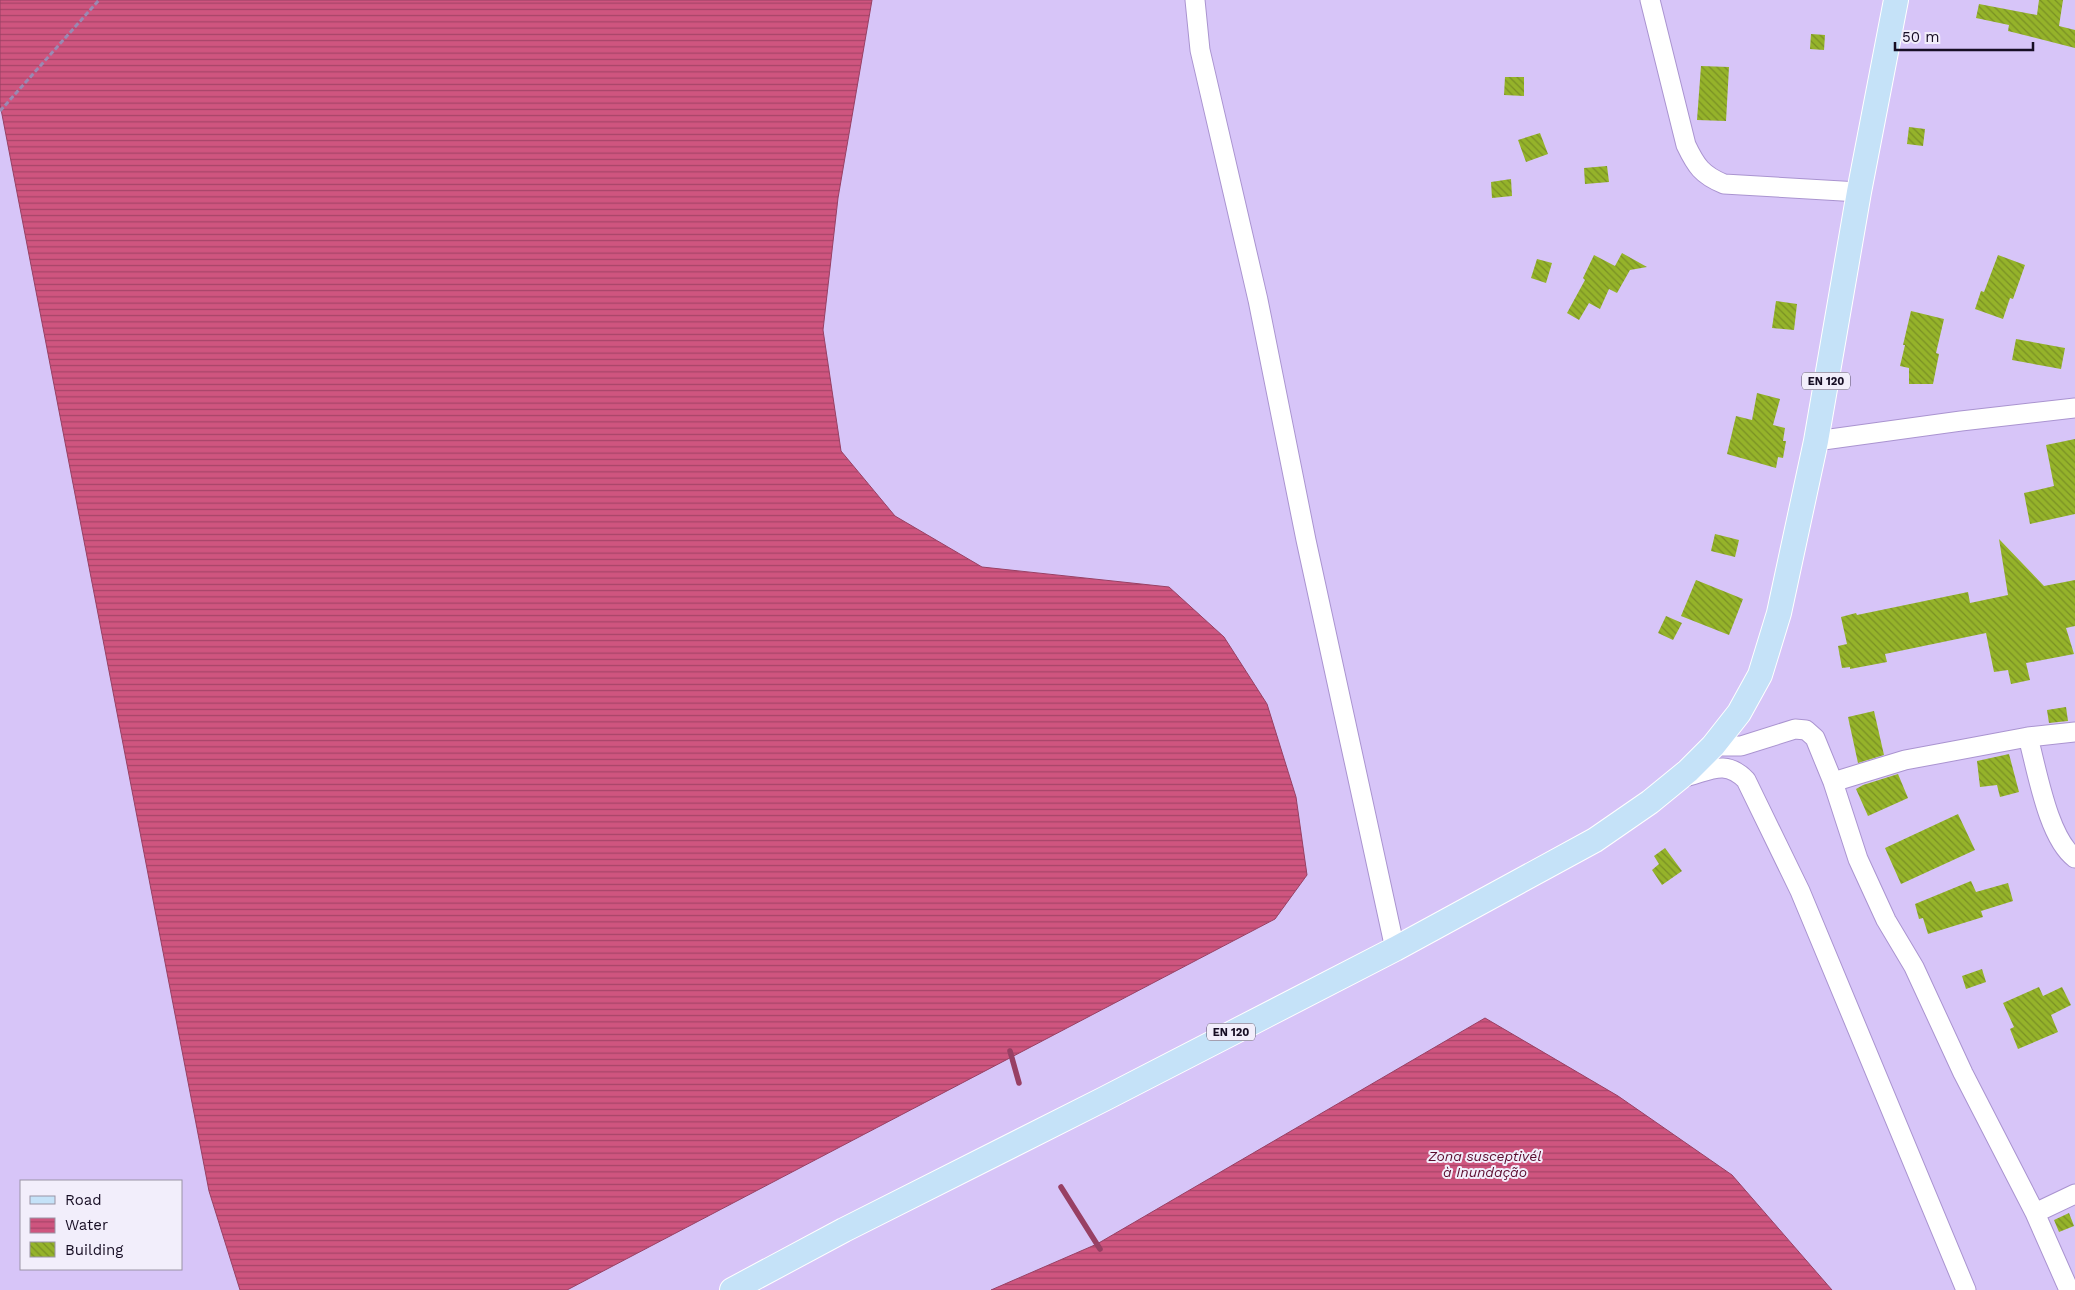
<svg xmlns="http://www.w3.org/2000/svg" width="2075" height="1290" viewBox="0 0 2075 1290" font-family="'Work Sans',sans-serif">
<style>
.water{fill:url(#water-rules);stroke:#984064}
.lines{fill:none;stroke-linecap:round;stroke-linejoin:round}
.stream{stroke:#984064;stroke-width:5.5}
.building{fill:url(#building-back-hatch)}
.minor-casing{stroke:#aa94d0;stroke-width:21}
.major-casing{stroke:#fff;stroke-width:26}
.path{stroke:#998ab3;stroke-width:3;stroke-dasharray:5 2.5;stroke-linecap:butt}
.minor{stroke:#fff;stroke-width:19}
.major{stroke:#c5e2f8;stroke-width:24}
.labels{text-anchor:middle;stroke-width:4;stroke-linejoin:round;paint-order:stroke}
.shield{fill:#f2eefb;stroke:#595164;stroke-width:1}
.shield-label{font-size:11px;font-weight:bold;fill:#170e24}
.water-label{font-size:14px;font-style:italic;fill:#5a0b2d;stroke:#f2eefb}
</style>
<defs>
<pattern id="water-rules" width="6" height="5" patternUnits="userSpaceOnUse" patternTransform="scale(1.25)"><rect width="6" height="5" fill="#cf557f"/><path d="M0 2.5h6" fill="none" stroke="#a74568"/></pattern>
<pattern id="building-back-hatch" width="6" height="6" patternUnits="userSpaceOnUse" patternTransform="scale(1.25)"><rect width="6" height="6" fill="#95b32a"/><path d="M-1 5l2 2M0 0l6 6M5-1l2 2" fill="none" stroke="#799024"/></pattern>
</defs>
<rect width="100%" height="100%" fill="#d7c5f8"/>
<path class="water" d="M0 0H872L838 198 823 330 841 451 895 516 982 567 1169 587 1224 637 1267 704 1296 797 1307 875 1275 919 567 1290H240L209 1191 0 104Z
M1485 1018 1618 1096 1732 1175 1832 1290H991L1097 1244Z"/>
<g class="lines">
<path class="stream" d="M1010 1051 1019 1083
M1061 1187 1100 1249"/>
</g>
<path class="building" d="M2039 0H2063L2059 26 2075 30V48L2008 31 2009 25 1976 18 1979 4 2037 15Z
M1811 34 1825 35 1824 50 1810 49Z
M1701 66 1729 67 1726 121 1697 120Z
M1505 77H1524V96L1504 95Z
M1909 127 1925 129 1923 146 1907 144Z
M1540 133 1548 154 1526 162 1518 140Z
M1607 166 1609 182 1585 184 1584 168Z
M1511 179 1512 196 1492 198 1491 182Z
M1622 253 1647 267 1630 270 1617 293 1609 289 1600 309 1589 303 1579 320 1567 313 1585 280 1583 278 1594 255 1615 266Z
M1998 255 2025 265 2013 299 2010 298 2003 319 1975 309 1981 291 1984 292Z
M1537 259 1552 263 1546 283 1531 278Z
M1776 301 1797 304 1794 330 1772 328Z
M1911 311 1944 319 1936 353 1939 354 1933 384H1909V368L1900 366 1905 345H1903Z
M2016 339 2065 348 2061 369 2012 360Z
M1757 393 1780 399 1773 425 1785 428 1783 441H1786L1783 458 1778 457 1776 468 1727 454 1736 416 1752 420Z
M2075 439V514L2030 524 2024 493 2054 486 2046 445Z
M1715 534 1739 540 1735 557 1711 551Z
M1999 539 2044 586 2075 580V626L2066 628 2074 654 2026 663 2030 680 2011 684 2008 670 1994 672 1986 633 1885 654 1887 662 1850 669V667L1842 668 1838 646 1847 644 1841 617 1856 613 1857 615 1968 592 1970 603 2008 595Z
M1696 580 1743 599 1729 635 1681 616Z
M1666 616 1682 623 1673 640 1658 633Z
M2066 707 2068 721 2049 723 2047 710Z
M1874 711 1884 755 1858 763 1848 717Z
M2009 754 2019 792 2000 797 1997 785 1980 787 1977 761Z
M1898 774 1908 798 1868 816 1856 789 1863 785Z
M1958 814 1975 850 1901 884 1885 848Z
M1665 848 1682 871 1662 885 1652 870 1659 864 1654 856Z
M1971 881 1976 892 2008 883 2013 901 1981 911 1983 917 1928 934 1923 918 1919 919 1915 904Z
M1982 969 1986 982 1966 989 1962 976Z
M2039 987 2043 996 2062 987 2071 1005 2051 1015 2058 1032 2018 1049 2010 1029 2014 1027 2003 1003Z
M2069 1213 2074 1226 2059 1232 2054 1220Z"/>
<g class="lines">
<g class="minor-casing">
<path id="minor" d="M1195 0 1200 50 1258 300 1306 540 1395 949
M1650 0 1686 145C1696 166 1702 175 1724 184L1859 192
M1816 441 1961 421 2075 408
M2028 737C2037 770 2048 838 2075 858
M1713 746H1741L1795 729 1806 730 1815 738 1833 782 1858 859 1886 920 1914 967 1963 1073 2035 1213 2069 1290
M1680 778C1707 773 1724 757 1746 780L1800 891 1966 1290
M1833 782 1905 760 2028 737 2075 732
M2035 1213 2075 1194"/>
</g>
<g class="major-casing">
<path id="major" d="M732 1290 844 1230 1104 1099 1395 949 1595 840 1650 802 1688 771 1713 746 1739 713 1760 675 1779 613 1816 441 1859 192 1896 0"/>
</g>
<path class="path" d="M0 111 99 0"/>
<use href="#minor" class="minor"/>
<use href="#major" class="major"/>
</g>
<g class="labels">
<g class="shield">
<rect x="1802" y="372.5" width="48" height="17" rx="4"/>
<rect x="1207" y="1023.5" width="48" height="17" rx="4"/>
</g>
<g class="shield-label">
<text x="1826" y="385">EN 120</text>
<text x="1231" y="1036">EN 120</text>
</g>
<g class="water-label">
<text x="1485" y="1161">Zona susceptivél<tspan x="1485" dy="16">à Inundação</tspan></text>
</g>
</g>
<rect x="20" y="1180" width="162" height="90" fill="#f2eefb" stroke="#9a94a5"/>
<rect x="30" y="1196" width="25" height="8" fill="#c5e2f8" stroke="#9a94a5"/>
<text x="65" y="1205" font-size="15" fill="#170e24">Road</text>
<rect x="30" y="1218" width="25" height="15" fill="url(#water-rules)" stroke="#9a94a5"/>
<text x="65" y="1230" font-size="15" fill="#170e24">Water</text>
<rect x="30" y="1242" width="25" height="15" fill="url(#building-back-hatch)" stroke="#9a94a5"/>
<text x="65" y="1255" font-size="15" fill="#170e24">Building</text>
<path d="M1895 42v8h138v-8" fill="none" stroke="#170e24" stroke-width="2.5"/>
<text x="1902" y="42" font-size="15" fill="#170e24" stroke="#f2eefb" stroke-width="4" paint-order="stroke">50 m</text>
</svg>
